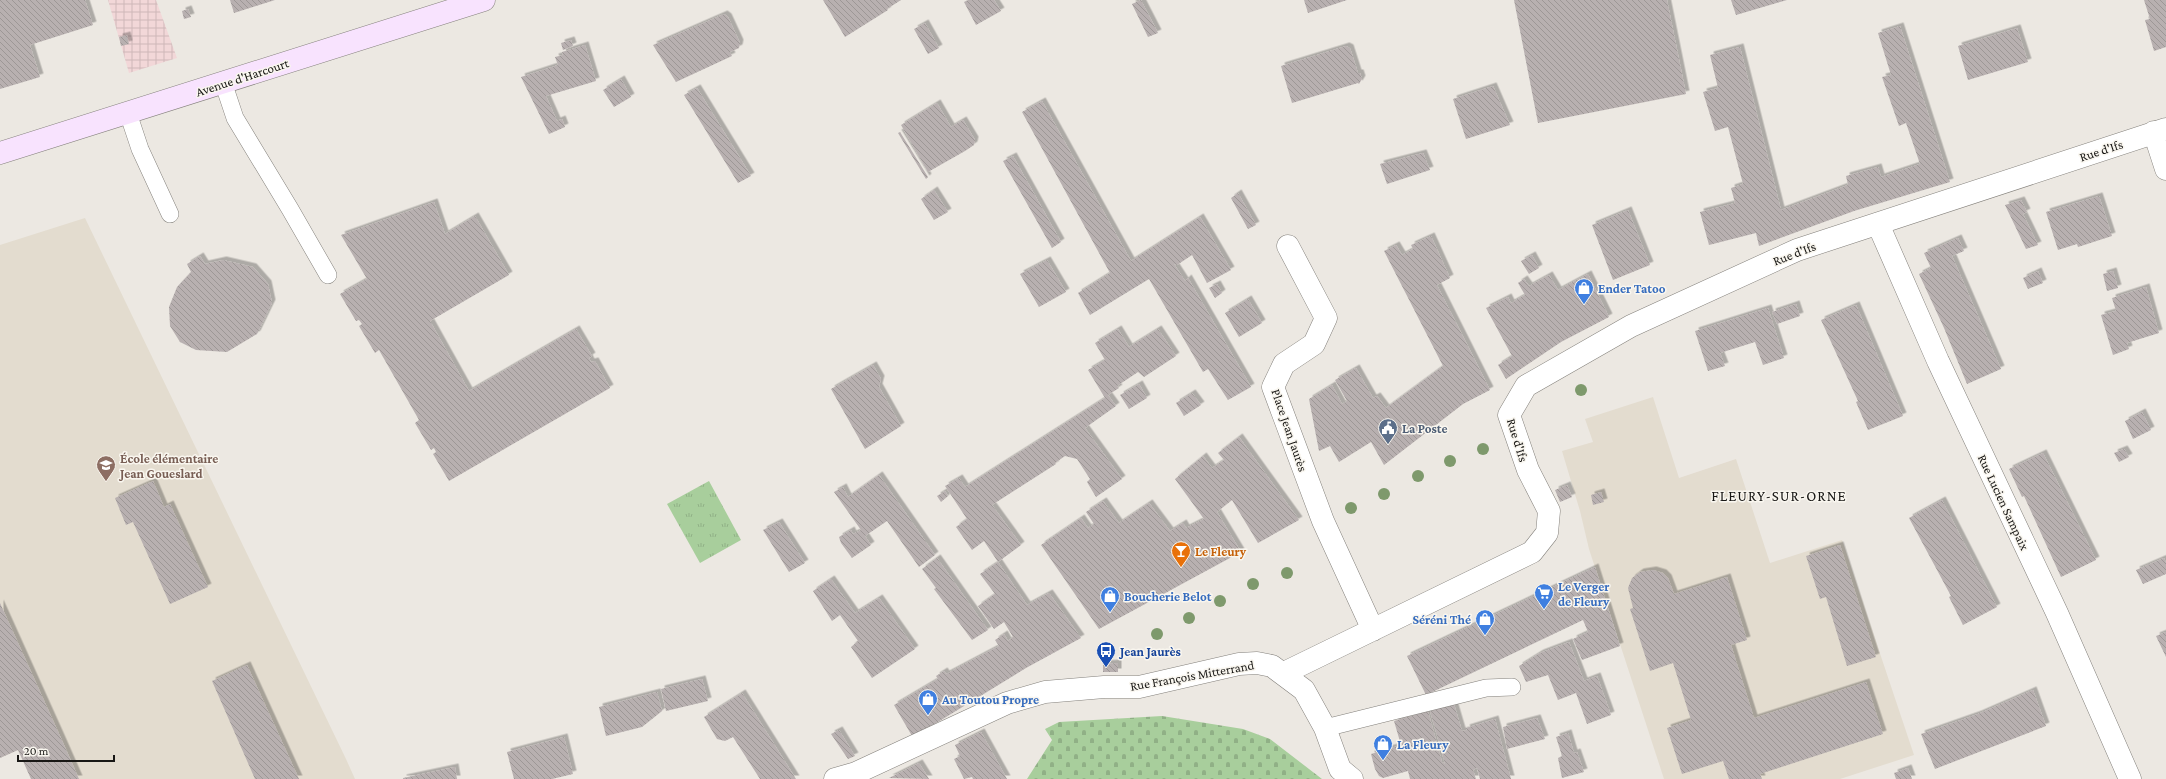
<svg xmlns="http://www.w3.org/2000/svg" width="2166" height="779" viewBox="0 0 2166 779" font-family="'Crimson Pro',serif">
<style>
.built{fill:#e3dccf}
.industrial{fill:url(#industrial-grid)}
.grass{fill:url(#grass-tufts)}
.cemetery{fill:url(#cemetery-stones)}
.building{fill:url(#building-back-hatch);filter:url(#shadow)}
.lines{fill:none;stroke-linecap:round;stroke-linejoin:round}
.service-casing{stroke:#84817c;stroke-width:18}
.minor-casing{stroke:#84817c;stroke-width:23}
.tertiary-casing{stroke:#84817c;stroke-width:23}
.secondary-casing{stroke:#84817c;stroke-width:23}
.service{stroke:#fff;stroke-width:17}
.minor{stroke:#fff;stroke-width:22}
.tertiary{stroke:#fff;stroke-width:22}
.secondary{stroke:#f8e3fe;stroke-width:22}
.tree{fill:#7e996c}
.labels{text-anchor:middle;stroke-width:3;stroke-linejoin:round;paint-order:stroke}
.street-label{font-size:13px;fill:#181715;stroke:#f9f6ef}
.shop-label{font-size:13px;font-weight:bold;fill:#366cbe;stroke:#f9f6ef;text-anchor:start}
.service-label{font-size:13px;font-weight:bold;fill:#4e5e75;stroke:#f9f6ef;text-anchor:start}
.education-label{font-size:13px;font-weight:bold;fill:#785e54;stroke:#f9f6ef;text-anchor:start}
.food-label{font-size:13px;font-weight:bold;fill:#c56008;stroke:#f9f6ef;text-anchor:start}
.transit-label{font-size:13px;font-weight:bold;fill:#164399;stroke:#f9f6ef;text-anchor:start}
.quarter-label{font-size:15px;letter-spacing:1px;fill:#181715;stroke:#f9f6ef}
</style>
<defs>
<pattern id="industrial-grid" width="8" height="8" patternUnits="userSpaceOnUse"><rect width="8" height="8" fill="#f2d7d8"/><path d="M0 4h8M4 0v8" fill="none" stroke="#cfb8b8"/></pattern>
<pattern id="grass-tufts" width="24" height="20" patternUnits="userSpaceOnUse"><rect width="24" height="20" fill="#a8ce9c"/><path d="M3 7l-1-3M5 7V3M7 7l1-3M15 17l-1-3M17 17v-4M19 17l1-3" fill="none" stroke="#90b086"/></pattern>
<pattern id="cemetery-stones" width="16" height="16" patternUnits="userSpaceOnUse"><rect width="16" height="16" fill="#a8ce9c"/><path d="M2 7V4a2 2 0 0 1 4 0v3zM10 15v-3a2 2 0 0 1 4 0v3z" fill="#90b086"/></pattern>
<pattern id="building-back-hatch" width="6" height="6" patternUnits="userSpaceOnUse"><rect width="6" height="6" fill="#b8b0b0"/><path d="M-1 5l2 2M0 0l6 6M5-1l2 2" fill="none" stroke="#9d9796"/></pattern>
<filter id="shadow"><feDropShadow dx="3.5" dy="-3.5" stdDeviation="0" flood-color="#0004"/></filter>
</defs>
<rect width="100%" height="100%" fill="#ece8e2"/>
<path class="built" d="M85 218 346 759 355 779H79L60 736 20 755 18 750 0 758V245Z
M1653 397 1679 478 1736 459 1770 563 1842 540 1914 755 1840 779H1664L1589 549 1580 511 1562 451 1593 442 1585 419Z"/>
<path class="industrial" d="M108 0H156L177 58 129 73Z"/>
<path class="grass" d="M709 481 741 540 700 563 667 504Z"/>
<path class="cemetery" d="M1162 716 1243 729 1270 739 1322 779H1027L1052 740 1045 729 1059 722Z"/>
<path class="building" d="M0 0H85L93 25 30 45 40 77 0 89Z
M230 0H275L234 13Z
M823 0H901L887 9 888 10 845 37Z
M968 0H994L1001 11 976 25 964 2Z
M1141 0 1158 33 1148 37 1132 4Z
M1304 0H1347L1308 13Z
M1514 0H1667L1686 94 1538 123Z
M1731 0H1787L1736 15Z
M2144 0H2166V47L2154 51 2145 20 2150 19Z
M188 9 191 17 184 19 182 11Z
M724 14 728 17 740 43 739 48 730 52 732 56 676 82 653 45Z
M925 23 939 48 928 54 914 29Z
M1900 26 1950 182 1854 211 1759 246 1756 233 1709 245 1700 212 1735 203 1731 188 1743 184 1728 127 1715 131 1703 92 1718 88 1710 55 1740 47 1781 210 1848 185 1846 176 1878 167 1881 177 1920 164 1906 123 1899 126 1882 77 1891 75 1878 33Z
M2017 28 2028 62 1968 80 1958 46Z
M127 35 129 44 121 46 119 37Z
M571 40 573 46 563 50 561 43Z
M585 45 596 81 546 96 557 121 562 119 565 127 549 134 521 77 558 65 555 57 563 55 562 52Z
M1346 46 1350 48 1358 73H1360L1362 79 1359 84 1358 83 1292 103 1281 66Z
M621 79 631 97 614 107 603 90Z
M1493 86 1510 125 1466 139 1453 99Z
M697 88 751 176 738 183 684 95Z
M1042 101 1131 261 1200 217 1231 270 1207 283 1192 255 1177 265 1174 264 1185 281 1188 278 1251 387 1228 400 1208 369 1203 372 1149 279 1090 315 1078 293 1110 273 1022 112Z
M937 103 951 127 963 120 975 140 974 145 965 151 928 172 901 125Z
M900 132 928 177 926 179 898 133Z
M1423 153 1430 170 1387 184 1380 164Z
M1013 156 1061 242 1052 248 1003 161Z
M934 190 948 212 934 220 921 199Z
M1238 193 1256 225 1248 229 1231 198Z
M2099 196 2112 236 2078 247 2077 244 2058 250 2046 212Z
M2021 200 2027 212 2023 214 2038 245 2026 249 2005 205Z
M434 202 445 234 475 216 509 275 430 321 469 391 576 329 592 356 589 358 591 362 595 361 610 388 449 481 433 454 436 452 434 448 431 450 415 423 419 420 379 350 375 353 359 326 362 324 359 320 356 321 340 294 367 279 341 235Z
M1628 210 1650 265 1613 280 1592 225Z
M1431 236 1450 278 1437 285 1490 390 1463 404 1384 465 1371 442 1339 462 1330 446 1319 451 1309 399 1332 385 1342 404 1347 401 1335 380 1356 368 1373 398 1377 396 1386 408 1443 366 1384 251 1396 245 1402 255 1413 249 1411 245Z
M1958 238 1964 251 1952 256 2001 369 1967 384 1944 328 1919 274 1931 268 1924 253Z
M1532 255 1539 268 1529 274 1521 261Z
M200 256 205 264 223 260 253 267 268 284 272 303 257 334 227 352 196 350 180 342 170 326 169 307 177 287 191 272 187 264Z
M1047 260 1066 292 1039 307 1020 274Z
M2038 271 2043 283 2028 289 2023 278Z
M2113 271 2118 288 2107 291 2103 274Z
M1588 274 1609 317 1561 342 1506 379 1498 365 1512 356 1486 308 1508 297 1511 303 1525 295 1518 283 1524 279 1529 286 1549 275 1558 290Z
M1217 284 1222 293 1215 298 1209 288Z
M2146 287 2159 333 2127 343 2129 349 2113 355 2101 315 2116 311 2112 298Z
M1248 299 1262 323 1239 337 1225 313Z
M1796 304 1800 316 1777 324 1772 312Z
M1856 305 1903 416 1868 430 1856 402 1858 401 1821 320Z
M1768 308 1784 358 1763 365 1755 342 1720 353 1725 366 1708 371 1695 331Z
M1118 329 1129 347 1158 329 1176 356 1144 377 1138 372 1117 386 1119 388 1108 395 1116 406 1085 428 1122 479 1096 497 1087 482 1090 479 1077 459 1065 456 1055 463 1056 464 992 505 1021 545 998 562 984 541 972 550 956 527 967 519 945 486 959 478 965 487 1105 398 1088 370 1105 360 1095 343Z
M873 365 881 379 879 387 901 426 865 449 831 389Z
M1139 384 1147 398 1129 409 1120 395Z
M1192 393 1201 405 1184 416 1176 403Z
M2142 412 2151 430 2133 439 2125 421Z
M1239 437 1299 520 1258 543 1232 500 1217 512 1241 552 1099 629 1041 545 1081 518 1088 528 1094 524 1086 512 1103 501 1119 523 1149 503 1170 531 1183 523 1186 528 1204 519 1175 479 1203 456 1212 468 1224 460 1218 453Z
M2124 449 2129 457 2119 462 2114 453Z
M2043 453 2096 560 2061 577 2024 496 2022 497 2009 469Z
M879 475 935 555 919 567 887 521 865 536 871 545 852 558 841 543 839 537 851 530 853 534 861 530 834 492 843 487 848 497Z
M153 481 164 507 170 504 208 587 170 604 133 522 126 525 115 498Z
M1567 485 1572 497 1560 502 1555 490Z
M945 491 948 496 941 502 937 496Z
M1601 492 1604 502 1593 505 1591 495Z
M1942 500 1997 607 1963 625 1949 597 1951 596 1909 518Z
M779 522 805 563 789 572 763 530Z
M1840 545 1876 657 1847 666 1826 597 1820 599 1806 556Z
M937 558 988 630 972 640 934 589 936 588 922 569Z
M2164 558 2166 563V574L2143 584 2136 570Z
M998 562 1027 605 1049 593 1081 638 1026 668 933 725 912 736 894 705 938 679 936 676 944 671 946 674 999 646 995 640 1004 634 1008 641 1013 637 1004 622 994 629 978 606 995 594 980 574Z
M1595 567 1620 646 1582 660 1573 639 1588 632 1583 620 1426 695 1407 656Z
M1653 570 1663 573 1668 578 1674 594 1727 577 1747 640 1731 645 1754 718 1866 682 1883 734 1760 774 1762 779H1729L1723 761 1682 774 1667 728 1691 720 1673 663 1650 671 1630 609 1633 608 1628 588 1632 578 1640 572Z
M831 579 855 613 879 598 915 649 872 678 851 647 858 641 840 615 832 621 813 591Z
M0 603 60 736 79 779H31L18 750 0 758Z
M2166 632V657L2156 636Z
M1569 642 1584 681 1597 676 1611 715 1587 724 1576 693 1558 700 1548 675 1526 682 1519 666 1540 653Z
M1118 663V672H1103V664Z
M247 665 299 779H255L212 681Z
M702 679 708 701 666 711 661 689Z
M2033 690 2046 726 1935 769 1921 734 1978 714Z
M657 692 662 711 642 727 606 736 599 707Z
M742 693 796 779H760L733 737 725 741 717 739 704 717Z
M1454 704 1462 731 1467 730 1466 728 1495 719 1511 779H1480L1477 768 1473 770 1476 779H1410L1408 771 1383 778 1379 776 1375 769 1371 754 1401 745 1394 721 1428 711 1442 762 1445 764 1430 711Z
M1537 718 1545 739 1507 749 1503 727Z
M839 730 855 756 848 759 831 734Z
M981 732 1007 779H973L972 777 964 779 954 759 960 756 955 745Z
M1568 733 1574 753 1577 752 1584 772 1562 778 1558 758 1562 756 1556 737Z
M564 737 573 774 552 779H514L507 752Z
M919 763 929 779 889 778Z
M455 767 457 779H403V778Z
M1908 768 1912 779H1896L1894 773Z"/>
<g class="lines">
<g class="service-casing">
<path id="service" d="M223 82 235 118 290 209 328 275
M128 113 140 149 170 214
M1325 728 1486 688 1512 687"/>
</g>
<g class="minor-casing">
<path id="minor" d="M2154 132 2166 169
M1878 224 1938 361 2057 613 2130 779
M1288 246 1326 318 1314 344 1284 364 1273 387 1323 521 1373 630
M1284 673 1532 552 1547 533 1549 511 1528 470 1509 415 1526 386 1631 326 1797 250 2166 129"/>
</g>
<g class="tertiary-casing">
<path id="tertiary" d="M835 779 856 773 1007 703 1045 692 1104 687H1139L1239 664 1257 663 1272 666 1304 690 1325 728 1340 769 1352 779"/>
</g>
<g class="secondary-casing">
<path id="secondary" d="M0 153 484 0"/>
</g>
<use href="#service" class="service"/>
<use href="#minor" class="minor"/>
<use href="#tertiary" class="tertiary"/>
<use href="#secondary" class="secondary"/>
</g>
<g class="tree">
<circle cx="1581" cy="390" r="6"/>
<circle cx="1483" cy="449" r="6"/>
<circle cx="1450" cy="461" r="6"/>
<circle cx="1418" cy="476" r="6"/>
<circle cx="1384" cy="494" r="6"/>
<circle cx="1351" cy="508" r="6"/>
<circle cx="1287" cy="573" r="6"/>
<circle cx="1253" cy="584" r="6"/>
<circle cx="1220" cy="601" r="6"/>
<circle cx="1189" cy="618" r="6"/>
<circle cx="1157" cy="634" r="6"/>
</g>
<defs>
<g id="shop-pin" transform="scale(1)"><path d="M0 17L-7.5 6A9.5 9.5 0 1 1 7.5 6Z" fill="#3f7fe0" stroke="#f9f6ef"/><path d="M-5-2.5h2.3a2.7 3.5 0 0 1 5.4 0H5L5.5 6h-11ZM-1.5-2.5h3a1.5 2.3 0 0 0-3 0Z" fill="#fff"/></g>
<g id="civic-pin" transform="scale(1)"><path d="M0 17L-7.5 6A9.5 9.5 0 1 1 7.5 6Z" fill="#5c6f8a" stroke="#f9f6ef"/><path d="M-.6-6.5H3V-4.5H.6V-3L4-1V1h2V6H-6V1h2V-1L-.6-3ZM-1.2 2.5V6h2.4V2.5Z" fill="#fff"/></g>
<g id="school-pin" transform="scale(1)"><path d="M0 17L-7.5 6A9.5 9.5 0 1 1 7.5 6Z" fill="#8d6e63" stroke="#f9f6ef"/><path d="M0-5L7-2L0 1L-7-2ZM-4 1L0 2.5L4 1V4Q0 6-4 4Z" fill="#fff"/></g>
<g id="bar-pin" transform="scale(1)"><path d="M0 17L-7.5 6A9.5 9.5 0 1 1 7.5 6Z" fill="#e8710a" stroke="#f9f6ef"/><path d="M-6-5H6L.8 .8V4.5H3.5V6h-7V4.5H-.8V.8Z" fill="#fff"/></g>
<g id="supermarket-pin" transform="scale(1)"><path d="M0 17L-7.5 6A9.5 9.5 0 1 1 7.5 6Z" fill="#3f7fe0" stroke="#f9f6ef"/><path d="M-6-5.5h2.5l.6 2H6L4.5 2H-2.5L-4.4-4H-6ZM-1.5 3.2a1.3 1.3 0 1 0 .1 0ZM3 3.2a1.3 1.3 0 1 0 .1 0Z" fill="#fff"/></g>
<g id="bus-pin" transform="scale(1)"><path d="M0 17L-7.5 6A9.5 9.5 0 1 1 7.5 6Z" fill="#1a4fb4" stroke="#f9f6ef"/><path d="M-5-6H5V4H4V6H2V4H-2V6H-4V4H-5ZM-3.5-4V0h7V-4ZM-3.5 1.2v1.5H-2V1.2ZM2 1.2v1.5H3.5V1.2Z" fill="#fff"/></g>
</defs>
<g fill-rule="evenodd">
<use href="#shop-pin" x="1584" y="288"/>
<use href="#civic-pin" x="1388" y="428"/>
<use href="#school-pin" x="106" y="465"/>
<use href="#bar-pin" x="1181" y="551"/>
<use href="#supermarket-pin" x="1544" y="593"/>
<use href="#shop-pin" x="1110" y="596"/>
<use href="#shop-pin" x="1485" y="619"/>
<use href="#bus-pin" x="1106" y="651"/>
<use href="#shop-pin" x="928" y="699"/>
<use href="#shop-pin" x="1383" y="744"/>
</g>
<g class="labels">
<g class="street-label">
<text transform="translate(242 77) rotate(-18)" y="5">Avenue d'Harcourt</text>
<text transform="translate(2101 150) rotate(-18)" y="5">Rue d'Ifs</text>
<text transform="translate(1794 253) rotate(-21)" y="5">Rue d'Ifs</text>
<text transform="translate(1290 430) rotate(71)" y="5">Place Jean Jaurès</text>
<text transform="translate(1518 440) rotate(73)" y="5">Rue d'Ifs</text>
<text transform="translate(2004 502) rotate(65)" y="5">Rue Lucien Sampaix</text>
<text transform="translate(1192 675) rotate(-10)" y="5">Rue François Mitterrand</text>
</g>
<g class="shop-label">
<text x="1598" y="293">Ender Tatoo</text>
<text x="1558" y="591">Le Verger<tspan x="1558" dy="15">de Fleury</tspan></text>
<text x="1124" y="601">Boucherie Belot</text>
<text x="1471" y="624" text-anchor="end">Séréni Thé</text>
<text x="942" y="704">Au Toutou Propre</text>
<text x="1397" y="749">La Fleury</text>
</g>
<g class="service-label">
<text x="1402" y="433">La Poste</text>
</g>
<g class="education-label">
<text x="120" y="463">École élémentaire<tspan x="120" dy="15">Jean Goueslard</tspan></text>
</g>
<g class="food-label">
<text x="1195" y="556">Le Fleury</text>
</g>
<g class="transit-label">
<text x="1120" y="656">Jean Jaurès</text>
</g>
<g class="quarter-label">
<text x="1779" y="501">FLEURY-SUR-ORNE</text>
</g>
</g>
<path d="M18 755v6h96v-6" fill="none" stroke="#181715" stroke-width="2"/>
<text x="24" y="755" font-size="12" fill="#181715" stroke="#f9f6ef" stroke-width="3" paint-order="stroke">20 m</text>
</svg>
